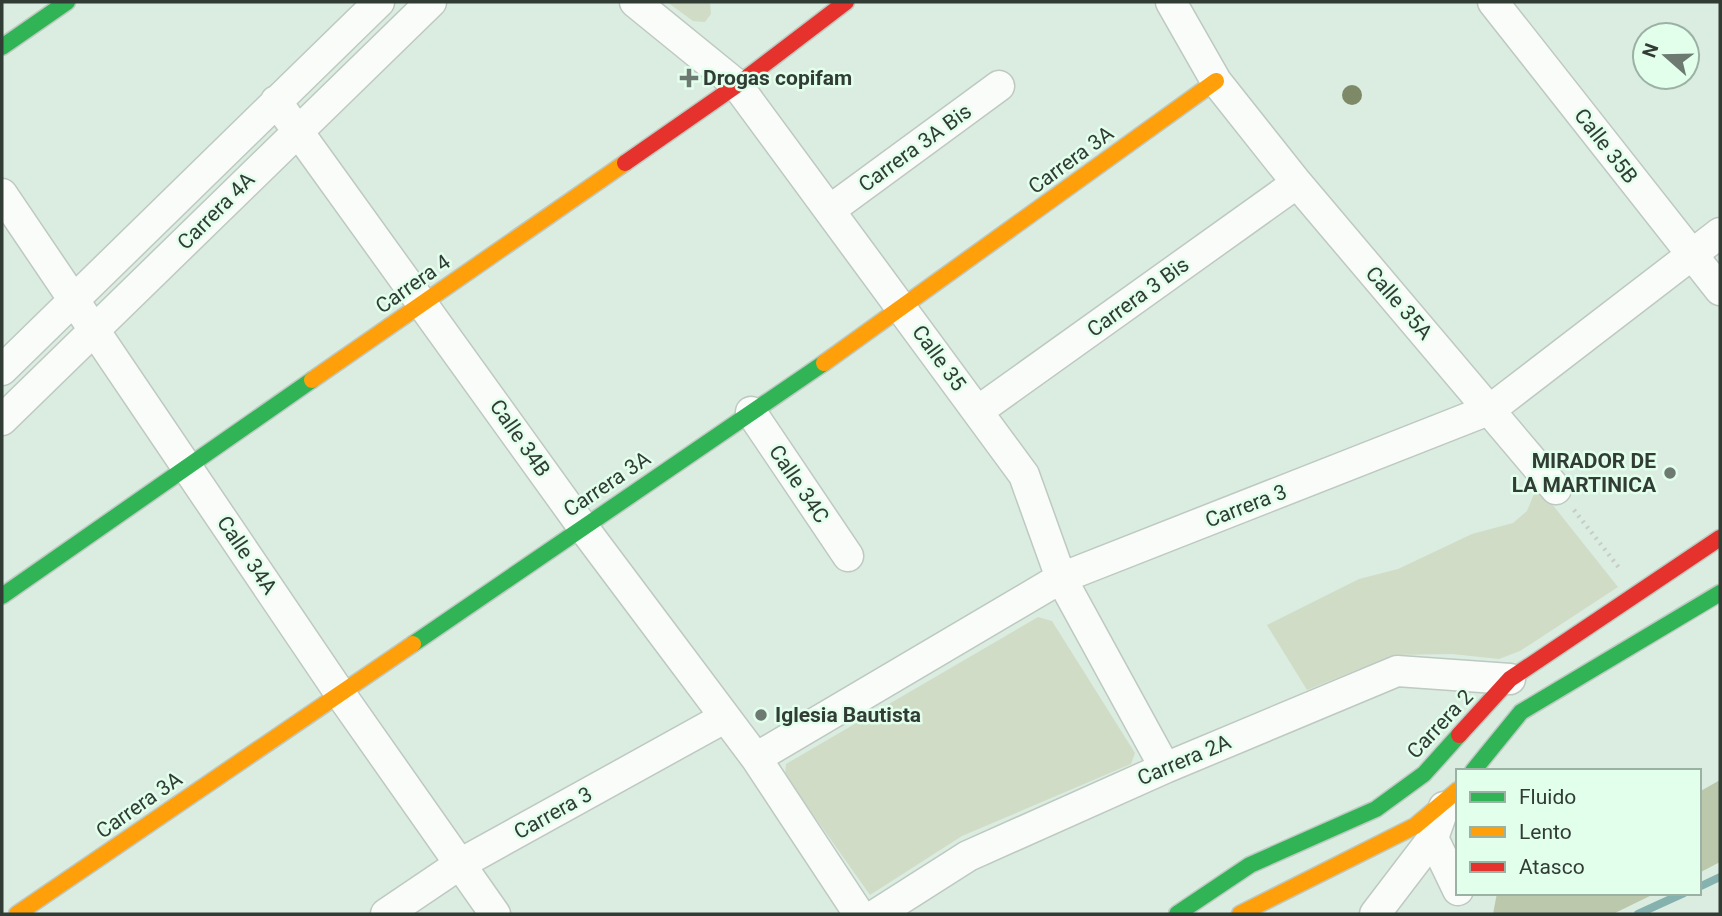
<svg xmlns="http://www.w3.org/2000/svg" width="1722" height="916" viewBox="0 0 1722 916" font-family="Roboto,sans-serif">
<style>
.green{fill:#d1dcc6}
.forest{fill:#bcc8ac}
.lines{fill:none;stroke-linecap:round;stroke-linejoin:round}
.stream{stroke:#85b2af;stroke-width:8}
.street-casing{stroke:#bdc9c1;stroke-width:33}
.fast-casing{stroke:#bdc9c1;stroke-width:19}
.slow-casing{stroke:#bdc9c1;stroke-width:19}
.jam-casing{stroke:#bdc9c1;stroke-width:19}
.path{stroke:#c6ccc7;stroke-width:4.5;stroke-dasharray:2 5;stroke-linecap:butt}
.street{stroke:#fafcfa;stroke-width:30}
.fast{stroke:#30b455;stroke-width:16}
.slow{stroke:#ff9f0a;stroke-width:16}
.jam{stroke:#e5322d;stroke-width:16}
.tree{fill:#7e8a67}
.poi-dot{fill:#6c7a71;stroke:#e2ffec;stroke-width:2.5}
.labels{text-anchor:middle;stroke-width:5;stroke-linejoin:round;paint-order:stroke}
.poi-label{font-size:21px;font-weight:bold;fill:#313c35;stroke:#e2ffec;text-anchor:start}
.street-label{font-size:21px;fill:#313c35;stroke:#e2ffec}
</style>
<rect width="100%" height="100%" fill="#dbece1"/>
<path class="green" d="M667 2H710L711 14 705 22 693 21Z
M1540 489 1618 587 1520 651 1499 659 1452 654 1394 655 1307 690 1267 625 1359 579 1398 569 1472 534 1513 523 1527 511 1534 494Z
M1038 617 1052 621 1135 753 1131 764 962 836 870 895 785 775 786 764Z"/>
<path class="forest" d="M1720 780V862L1699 873V792Z
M1497 893H1656L1613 914H1493Z"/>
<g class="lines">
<path class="stream" d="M1699 887 1720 877
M1638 914 1684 893"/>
<g class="street-casing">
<path id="street" d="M635 2 737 85 1024 475 1061 578 1165 768
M1171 2 1216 81 1297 183 1556 489
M1493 2 1720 290
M276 101 582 526 756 758 859 914
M2 194 339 692 495 914
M830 210 999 86
M2 370 379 2
M978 411 1297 183
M751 412 848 556
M2 420 431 2
M756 758 1061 578 1491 409 1720 233
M1433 838 1458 890
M386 914 460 864 724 718
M877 914 968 856 1165 768 1397 671 1510 679
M1375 914 1433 838 1444 807"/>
</g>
<g class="fast-casing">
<path id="fast" d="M2 47 67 2
M2 596 312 380
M413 644 824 363
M1473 771 1521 712 1720 593
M1177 914 1250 865 1376 809 1424 774 1459 735"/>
</g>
<g class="slow-casing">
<path id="slow" d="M824 363 1216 81
M312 380 625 163
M17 914 413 644
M1240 914 1415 826 1458 790"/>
</g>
<g class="jam-casing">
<path id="jam" d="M625 163 737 85 846 2
M1459 735 1510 679 1720 538"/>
</g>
<path class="path" d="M1574 510 1620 569"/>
<use href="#street" class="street"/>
<use href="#fast" class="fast"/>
<use href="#slow" class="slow"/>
<use href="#jam" class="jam"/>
</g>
<circle class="tree" cx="1352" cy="95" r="10"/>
<g class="poi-dot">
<path d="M685.5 67.5h7v7h7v7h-7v7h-7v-7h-7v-7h7z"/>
<circle cx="1670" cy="473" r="7"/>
<circle cx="761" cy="715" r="7"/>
</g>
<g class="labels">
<g class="poi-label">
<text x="703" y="85">Drogas copifam</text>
<text x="1656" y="468" text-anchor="end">MIRADOR DE<tspan x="1656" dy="24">LA MARTINICA</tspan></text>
<text x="775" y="722">Iglesia Bautista</text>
</g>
<g class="street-label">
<text transform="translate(1606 146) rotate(52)" y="7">Calle 35B</text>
<text transform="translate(915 148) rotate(-36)" y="7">Carrera 3A Bis</text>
<text transform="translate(1071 160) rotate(-36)" y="7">Carrera 3A</text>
<text transform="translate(216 211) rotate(-45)" y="7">Carrera 4A</text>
<text transform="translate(413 284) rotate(-35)" y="7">Carrera 4</text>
<text transform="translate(1138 297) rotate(-36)" y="7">Carrera 3 Bis</text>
<text transform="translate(1399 303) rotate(49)" y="7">Calle 35A</text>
<text transform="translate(939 358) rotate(54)" y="7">Calle 35</text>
<text transform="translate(520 438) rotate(55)" y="7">Calle 34B</text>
<text transform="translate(607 484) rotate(-34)" y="7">Carrera 3A</text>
<text transform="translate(799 484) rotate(56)" y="7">Calle 34C</text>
<text transform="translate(1246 506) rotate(-21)" y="7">Carrera 3</text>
<text transform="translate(247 555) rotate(56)" y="7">Calle 34A</text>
<text transform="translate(1440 724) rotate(-47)" y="7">Carrera 2</text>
<text transform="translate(1184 760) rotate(-23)" y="7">Carrera 2A</text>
<text transform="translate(139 805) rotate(-35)" y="7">Carrera 3A</text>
<text transform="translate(553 813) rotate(-29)" y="7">Carrera 3</text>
</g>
</g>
<rect width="1722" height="916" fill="none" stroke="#313c35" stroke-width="7"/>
<rect x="1456" y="769" width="245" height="126" fill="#e2ffec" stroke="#9bb1a3" stroke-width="2"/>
<rect x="1470" y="792" width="35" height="10" fill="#30b455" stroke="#9bb1a3" stroke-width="2"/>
<text x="1519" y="804" font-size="21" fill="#313c35">Fluido</text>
<rect x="1470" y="827" width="35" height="10" fill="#ff9f0a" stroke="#9bb1a3" stroke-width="2"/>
<text x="1519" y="839" font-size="21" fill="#313c35">Lento</text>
<rect x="1470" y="862" width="35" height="10" fill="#e5322d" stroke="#9bb1a3" stroke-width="2"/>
<text x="1519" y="874" font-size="21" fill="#313c35">Atasco</text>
<g transform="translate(1666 56) rotate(290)"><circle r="33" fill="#e2ffec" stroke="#9bb1a3" stroke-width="2"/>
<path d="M0-5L12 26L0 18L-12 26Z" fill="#6c7a71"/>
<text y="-10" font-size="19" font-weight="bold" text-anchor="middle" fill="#313c35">N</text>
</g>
</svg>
